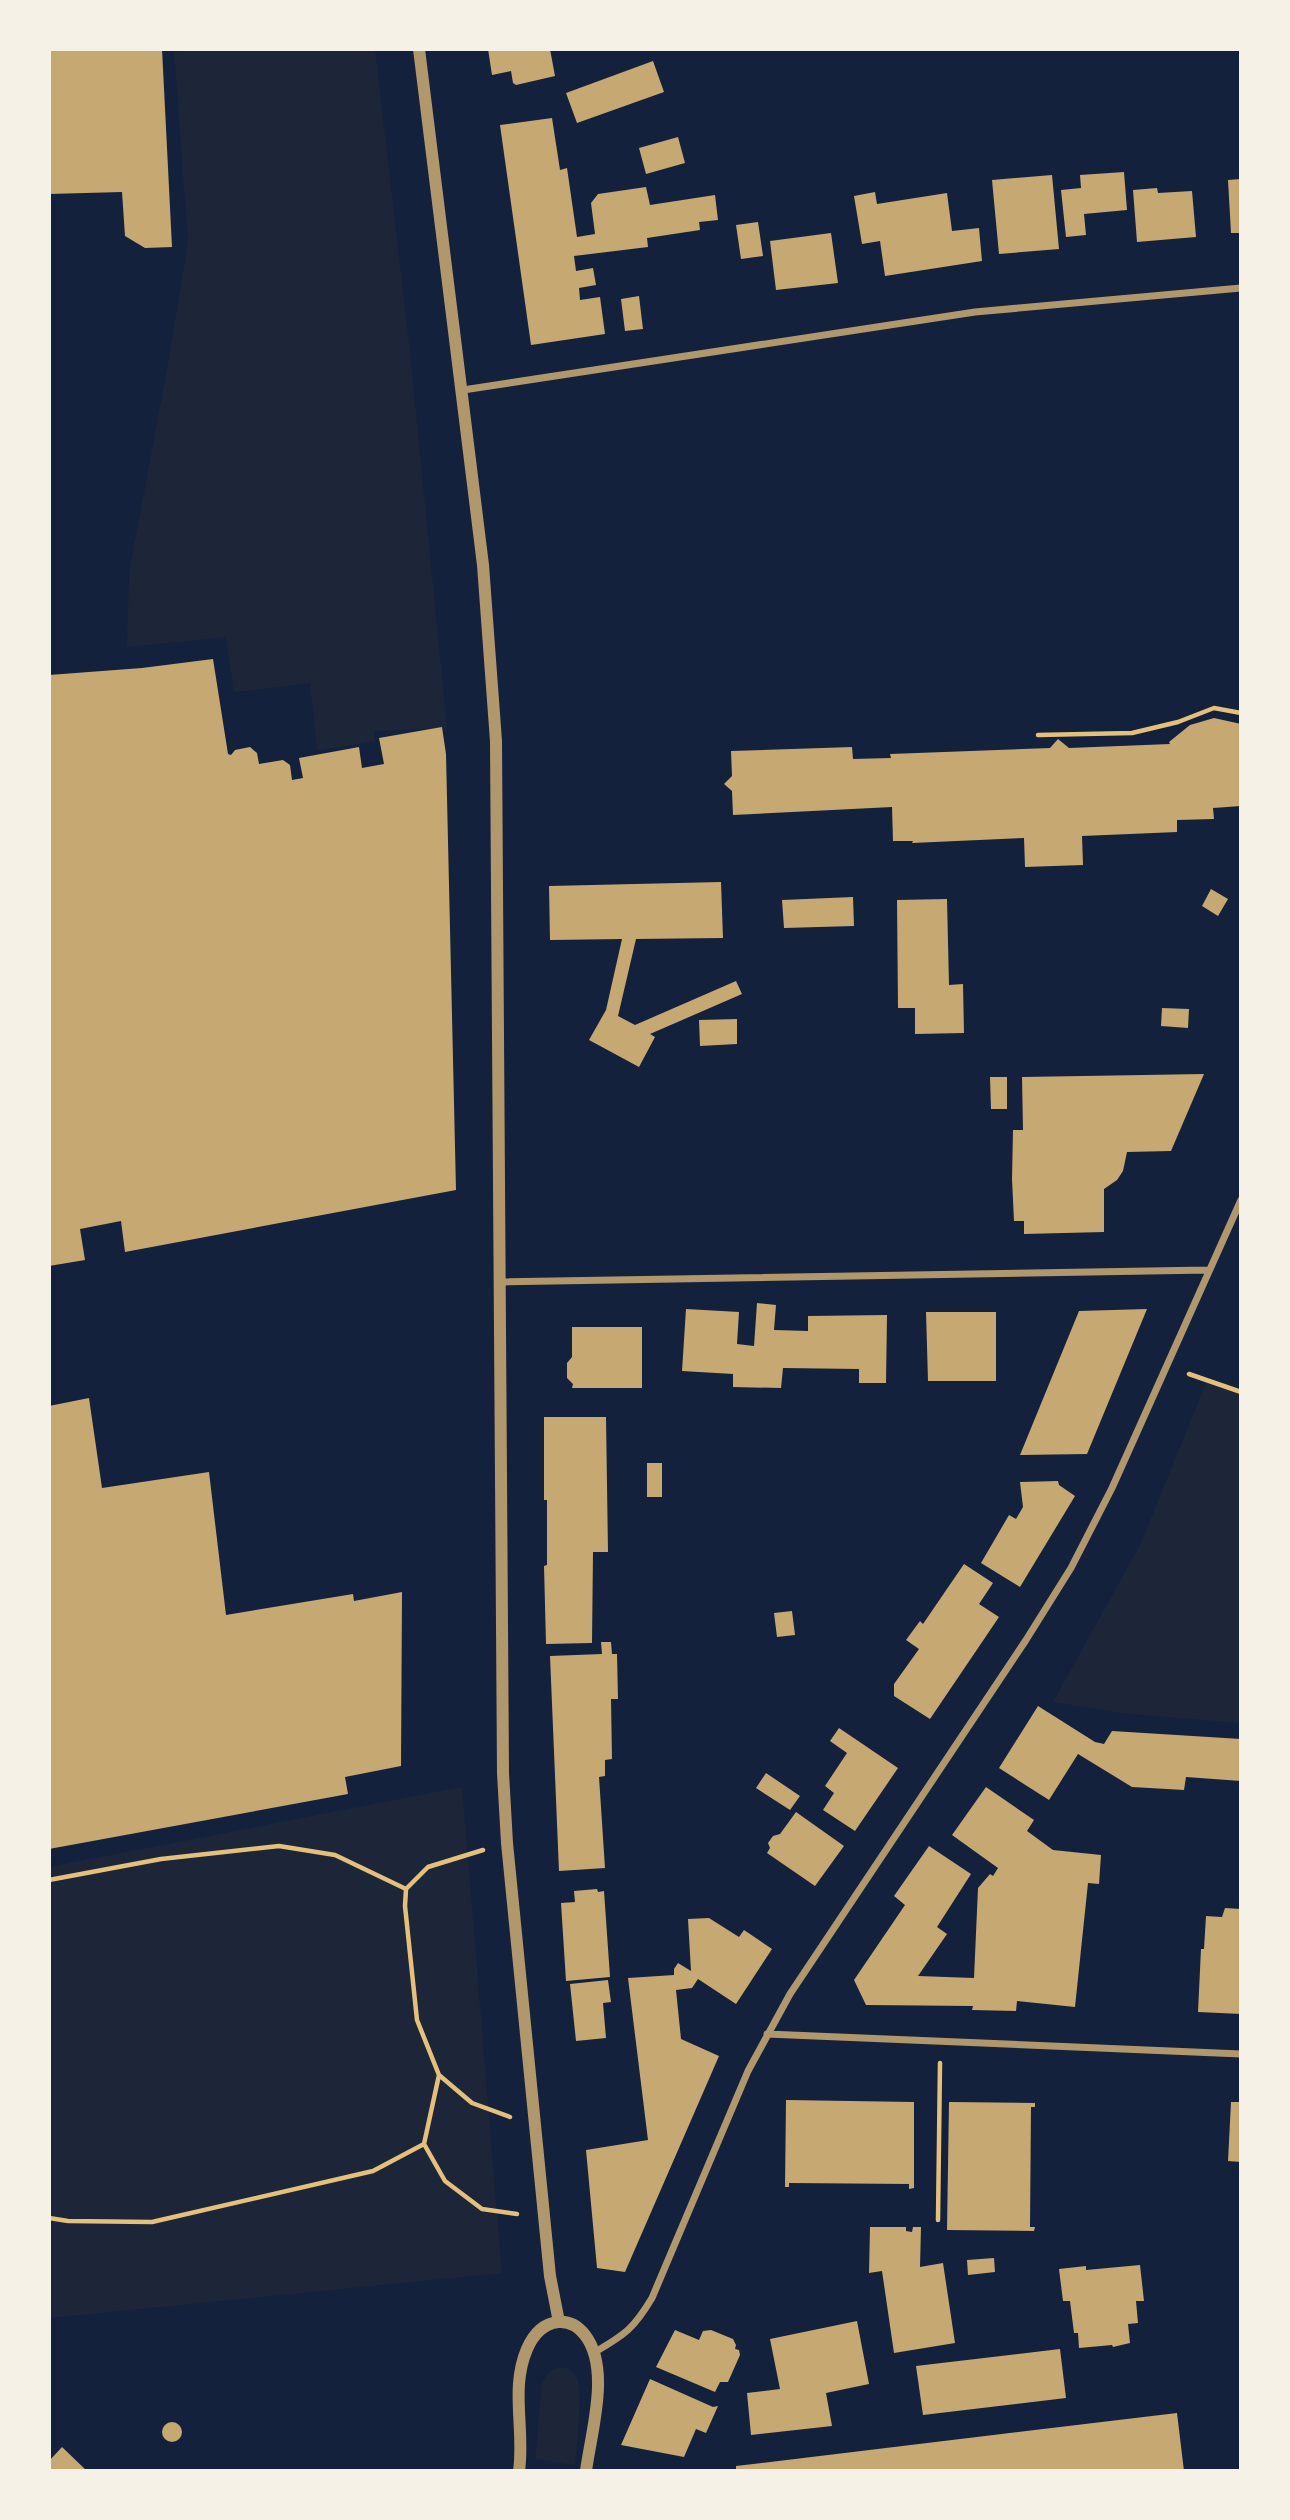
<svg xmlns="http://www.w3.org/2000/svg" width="1290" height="2520" viewBox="0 0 1290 2520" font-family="Karla,sans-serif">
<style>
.green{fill:#1d2539}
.building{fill:#c6a872}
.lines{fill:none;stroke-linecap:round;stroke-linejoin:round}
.path{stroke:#e5c07b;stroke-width:4.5}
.minor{stroke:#b1986c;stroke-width:7}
.tertiary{stroke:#b1986c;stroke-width:12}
</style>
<rect width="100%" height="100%" fill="#14213d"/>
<path class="green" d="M196 49H375L410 352 447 728 374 731 375 741 317 751 310 683 234 692 226 637 127 647 129 573 168 364 188 241 174 52Z
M1207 1381 1241 1392V1723L1130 1714 1053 1702 1140 1545Z
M462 1787 502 2273 49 2318V1867Z
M563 2367C568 2369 573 2371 576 2376 584 2389 576 2448 575 2465L535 2459 542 2384C546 2373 551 2369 563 2367Z"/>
<path class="building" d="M49 49H162L172 247 145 248 125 236 122 192 49 194Z
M488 49H550L555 76 516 85 513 83 511 71 492 75Z
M653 61 664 92 577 123 566 93Z
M552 118 560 170 567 168 577 237 595 234 591 203 598 194 646 187 650 205 715 195 718 220 699 222 700 230 647 238 648 247 574 256 576 271 593 268 596 285 579 288 580 300 600 297 605 334 531 345 500 125Z
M678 137 685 163 646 174 639 148Z
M1124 172 1127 210 1084 214 1086 235 1066 237 1061 190 1081 188 1080 175Z
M1052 175 1059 249 999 254 992 180Z
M1241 179V233H1231L1228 180Z
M1157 188 1158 193 1192 191 1196 237 1137 242 1133 190Z
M875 192 877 204 947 193 952 231 979 228 982 261 885 276 880 241 862 244 854 196Z
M758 222 763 256 741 259 736 225Z
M831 233 838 283 776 290 770 241Z
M639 296 643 329 625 331 621 299Z
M213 659 228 754 231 755 235 750 250 747 257 753 259 764 283 760 290 765 292 780 303 778 299 758 359 747 362 768 384 764 379 738 442 727 446 754 456 1190 125 1252 121 1221 80 1229 85 1260 49 1266V675L142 668Z
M1214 718 1241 724V806L1213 808 1214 819 1177 820V832L1082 836 1083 865 1025 867 1024 838 912 843 913 841H893L892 807 733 815 732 791 724 784 732 776 731 751 852 747 853 759 891 758 890 754 1050 748 1058 739 1069 748 1170 744 1169 742 1190 725Z
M721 882 723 938 636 939 618 1016 635 1025 736 981 742 994 650 1034 655 1037 639 1067 589 1040 606 1010 622 939 550 940 549 886Z
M1211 889 1228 899 1218 916 1202 906Z
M853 897 854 926 784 928 782 900Z
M947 899 949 985 963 984 964 1033 915 1034V1008H898L897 900Z
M1162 1008 1189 1009 1188 1028 1161 1026Z
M737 1019V1044L700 1046 699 1020Z
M1204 1074 1171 1151 1127 1152 1123 1171 1117 1180 1104 1189V1232L1024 1234V1221H1014L1012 1179 1013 1130H1023L1022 1077Z
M990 1077H1007V1109H991Z
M757 1303 776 1305 774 1330 808 1331V1316L887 1315 886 1383H859V1369L783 1368 781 1388 733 1387V1374L682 1371 686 1309 739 1312 737 1344 754 1346Z
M1147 1309 1087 1454 1020 1455 1079 1311Z
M926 1312H996V1381H928Z
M572 1327H642V1388H572L573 1384 567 1378V1363L572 1357Z
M89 1398 102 1488 209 1472 226 1615 353 1594 354 1601 402 1592 401 1766 345 1777 348 1794 49 1849V1406Z
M544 1417H606L608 1552H593L592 1643 546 1644 544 1566 547 1565V1500H544Z
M647 1463H662V1497H647Z
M1058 1481 1059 1485 1075 1496 1020 1587 981 1563 1009 1515 1016 1519 1023 1507 1020 1482Z
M964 1564 993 1583 979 1604 999 1617 930 1719 894 1696V1684L919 1649 906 1640 920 1621 923 1624Z
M792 1611 795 1635 777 1637 774 1613Z
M601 1642H611L612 1654H617L618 1699H611L612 1759 605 1760V1776L599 1777 605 1868 559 1871 550 1656 602 1654Z
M1038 1706 1095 1742 1104 1744 1112 1731 1241 1739V1781L1186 1777 1184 1790 1132 1787 1078 1754 1049 1800 999 1768Z
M839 1728 898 1768 855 1831 823 1810 834 1793 825 1786 847 1753 830 1741Z
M766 1773 800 1796 790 1810 756 1788Z
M986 1787 1034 1820 1027 1831 1053 1850 1101 1855 1099 1884 1088 1883 1075 2007 1017 2001 1016 2011 972 2010 973 2006 866 2005 854 1980 905 1905 894 1896 929 1846 971 1874 937 1927 947 1934 918 1976 974 1978 978 1888 990 1874 993 1876 998 1868 952 1835Z
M796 1812 844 1846 815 1886 767 1853 770 1848 768 1843 773 1836 780 1834Z
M597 1889 598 1892 604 1891 610 1977 566 1981 561 1903 575 1902 574 1891Z
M1225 1908 1241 1909V2014L1198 2012 1201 1949H1204L1206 1916 1222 1917Z
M709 1918 739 1937 744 1930 772 1949 736 2004 698 1979 692 1988 676 1990 681 2039 719 2056 625 2272 597 2268 586 2150 648 2140 628 1978 674 1975V1969L678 1963 691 1971 688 1919Z
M608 1980 611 2002 603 2003 606 2038 576 2041 570 1984Z
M786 2100 914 2102V2188L909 2189V2184L789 2183V2187H785Z
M949 2102 1035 2103V2107H1031L1030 2227H1035L1034 2231 947 2230Z
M1231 2102H1241V2162L1228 2161Z
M870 2227H906V2231L912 2232 913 2227H921L920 2267 943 2263 955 2343 894 2353 882 2271 869 2273Z
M994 2258 995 2272 968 2275 967 2260Z
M1140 2265 1144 2301H1136L1138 2323 1128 2324 1130 2343 1113 2347 1112 2345 1079 2348 1078 2333H1074L1070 2301H1063L1059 2269 1086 2266V2270Z
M857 2321 869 2384 826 2393 832 2426 751 2435 747 2393 780 2389 770 2339Z
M675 2330 699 2340 703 2331 711 2330 733 2339 736 2345 735 2349 739 2350 740 2355 728 2382H720L715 2392 656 2367Z
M1060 2349 1066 2398 923 2415 916 2366Z
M650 2379 713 2407 718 2406 706 2433 696 2429 684 2457 621 2445Z
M1177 2413 1184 2471H736V2466Z
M162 2432a10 10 0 1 1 20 0a10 10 0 1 1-20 0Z
M62 2447 87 2471H49V2461Z"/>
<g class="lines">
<path class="path" d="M1038 735 1132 733 1178 722 1214 708 1241 713
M1189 1374 1241 1392
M483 1850 428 1867 406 1889 405 1906 417 2020 439 2075 472 2103 510 2117
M49 1880 161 1859 279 1846 335 1855 406 1889
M439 2075 424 2144 445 2181 482 2209 517 2214
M49 2218 68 2221 152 2222 373 2171 424 2144
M938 2220 940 2063"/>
<path class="minor" d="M463 390 975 312 1241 288
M500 1282 1208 1270
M767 2034 1241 2054
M595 2352C626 2334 634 2328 652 2298L748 2071 790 1994 1026 1640 1071 1568 1112 1488 1241 1200"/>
<path class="tertiary" d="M419 49 483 565 496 741 503 1773 507 1843 550 2276 559 2322
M519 2471C525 2430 510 2388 527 2349 533 2335 542 2324 558 2322 569 2321 578 2326 585 2335 611 2369 591 2432 586 2471"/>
</g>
<rect width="1290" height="2520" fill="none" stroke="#f6f1e7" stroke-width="102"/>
</svg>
